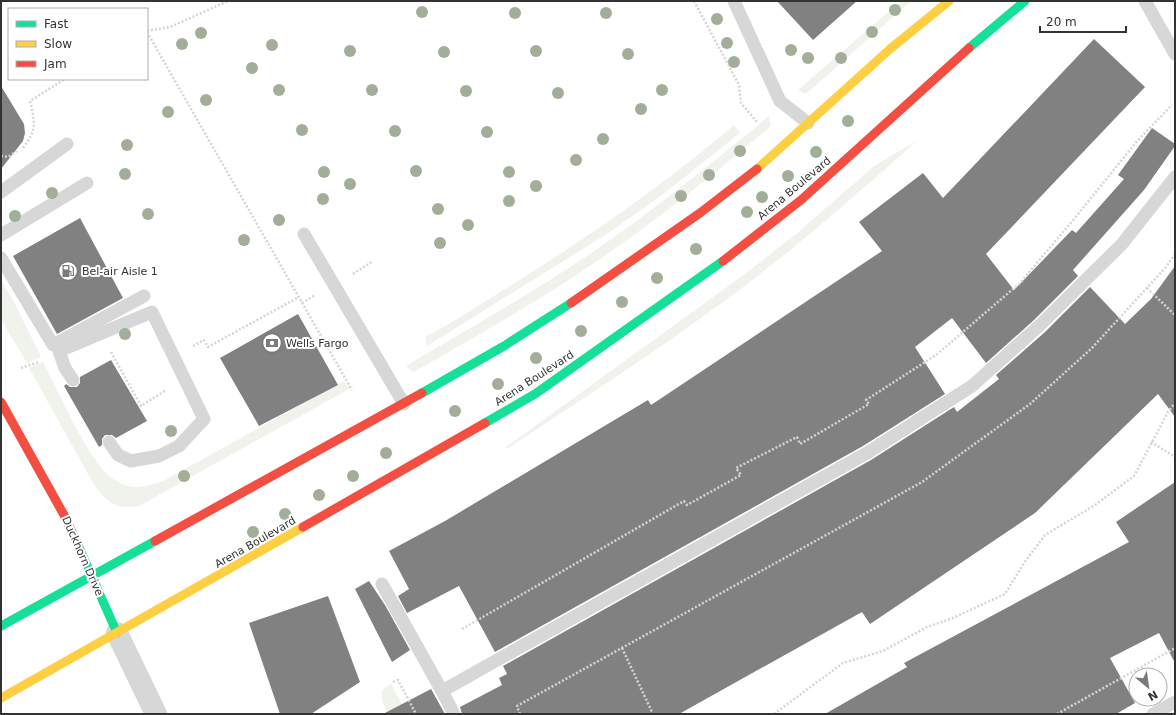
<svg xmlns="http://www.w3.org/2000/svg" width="1176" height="715" viewBox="0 0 1176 715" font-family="'DejaVu Sans',sans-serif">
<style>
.green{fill:#eff3ec}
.building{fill:#818181}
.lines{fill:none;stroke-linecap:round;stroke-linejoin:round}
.path{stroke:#d5d5d5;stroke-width:2.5;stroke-dasharray:2 2;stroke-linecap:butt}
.lane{stroke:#d7d7d7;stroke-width:13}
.street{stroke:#d7d7d7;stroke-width:22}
.fast{stroke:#16e098;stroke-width:9}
.slow{stroke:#ffcf43;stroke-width:9}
.jam{stroke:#f24e42;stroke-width:9}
.tree{fill:#a2ae98}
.labels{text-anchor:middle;stroke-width:4;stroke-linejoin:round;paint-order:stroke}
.street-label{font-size:11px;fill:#333;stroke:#fff}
.poi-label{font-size:11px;fill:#333;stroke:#fff;text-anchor:start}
</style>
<rect width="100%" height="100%" fill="#fff"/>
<path class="green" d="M901 1H911L806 94 798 90Z
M769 116 771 126C707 180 642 232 572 278 520 311 467 342 413 372L406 366C475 325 545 286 610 240 665 201 717 159 769 116Z
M734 125 740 133 662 195 610 232 427 346 425 337C457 320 487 300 518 281 593 234 666 183 734 125Z
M918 140C856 195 794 250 727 299 656 352 581 400 507 449L506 447 742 276 795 235 874 166Z
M1 280 15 304 41 357 27 363 1 320Z
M43 362C61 396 76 434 99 465 105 474 118 484 129 486 138 489 156 484 165 480L344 381 349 389 139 506C112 511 102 498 89 476L29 368Z
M391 684 407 714H388L382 701V690Z"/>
<path class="building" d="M777 1H857L813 40Z
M1094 39 1145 87 986 254 1014 290 1072 230 1076 233 1124 179 1118 175 1152 128 1175 144V146L1144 190 1073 270 1078 276 1034 320 986 363 952 318 915 347 945 394 863 446 495 652 459 586 407 613 398 596 409 589 389 551 445 521 648 400 651 405 882 251 859 222 923 173 943 198Z
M1 86 24 124 25 133 23 141 1 169Z
M80 218 123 298 57 334 13 256Z
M1175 266V417L1158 394 1035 513 870 624 862 612 679 714H462L460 707 502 685 499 678 507 674 503 666 871 460 954 407 957 412 999 379 996 375 1045 332 1090 287 1125 324 1151 299Z
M298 314 338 385 259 426 220 358Z
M111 360 147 421 116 438 112 435H105L102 439V445L99 447 64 386 66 384 70 387H77L80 383V377Z
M1175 482V663L1159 633 1110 658 1135 703 1116 714H825L907 667 904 663 1129 542 1116 522Z
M369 581 385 605 410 650 392 662 355 589Z
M328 596 360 682 311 714H280L249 623Z
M431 689 445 714H383Z"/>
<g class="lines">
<path class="path" d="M694 1 739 85 741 103 757 122
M147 31 170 27 228 1
M147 32 352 390
M23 148C37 130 35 122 30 101L65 79
M1 156 8 157 17 151
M353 274 373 261
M1147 288 1175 315
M302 303 315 295
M193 346 204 340 208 347 299 297
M111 352 141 406 166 390
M21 368 39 362
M1151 442 1175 457
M462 629 684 501 687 505 741 475 736 468 797 437 800 444 869 404 866 400 936 355 1020 283 1074 219 1138 140 1172 105
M622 648 653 714
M393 682 398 680 416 714
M520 714 517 706 922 482 1030 404 1092 348 1166 267 1175 254
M774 714 843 663 883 651 927 627 953 618 1005 594 1024 563 1045 535 1095 505 1134 476 1168 412 1175 403
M1057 714 1175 648"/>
<path class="lane" d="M734 1 780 101 808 123
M1145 1 1175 54
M1 192 67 144
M304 234 404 404
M1 235 87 183
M1 258 53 345 144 296
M73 380 65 368 59 351 152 312 204 419 179 446 159 456 131 461 118 455 109 442
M382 584 442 691 867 453 972 386 1039 326 1122 244 1175 177
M442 691 454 714
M1153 714 1175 702"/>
<path class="street" d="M117 633 156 714"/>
<path class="fast" d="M969 48 1025 1
M422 393 504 346 571 303
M485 423 535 394 723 261
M78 545 117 633
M1 626 155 541"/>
<path class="slow" d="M757 169 890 49 949 1
M1 698 303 527"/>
<path class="jam" d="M723 261 801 200 969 48
M571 303 700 213 757 169
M1 402 64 515 78 545
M303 527 485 423
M155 541 422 393"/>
</g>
<g class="tree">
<circle cx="895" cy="10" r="6"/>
<circle cx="422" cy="12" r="6"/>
<circle cx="515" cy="13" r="6"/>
<circle cx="606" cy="13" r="6"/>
<circle cx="717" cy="19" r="6"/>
<circle cx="872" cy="32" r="6"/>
<circle cx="201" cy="33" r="6"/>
<circle cx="727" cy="43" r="6"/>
<circle cx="182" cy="44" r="6"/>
<circle cx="272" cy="45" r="6"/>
<circle cx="791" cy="50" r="6"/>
<circle cx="350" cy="51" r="6"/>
<circle cx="536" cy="51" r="6"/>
<circle cx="444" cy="52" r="6"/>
<circle cx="628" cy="54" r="6"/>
<circle cx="808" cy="58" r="6"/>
<circle cx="841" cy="58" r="6"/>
<circle cx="734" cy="62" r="6"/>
<circle cx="252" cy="68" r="6"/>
<circle cx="279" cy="90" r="6"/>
<circle cx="372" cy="90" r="6"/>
<circle cx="662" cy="90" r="6"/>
<circle cx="466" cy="91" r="6"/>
<circle cx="558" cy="93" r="6"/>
<circle cx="206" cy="100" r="6"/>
<circle cx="641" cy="109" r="6"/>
<circle cx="168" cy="112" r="6"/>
<circle cx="848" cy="121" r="6"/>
<circle cx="302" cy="130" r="6"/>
<circle cx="395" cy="131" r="6"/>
<circle cx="487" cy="132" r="6"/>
<circle cx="603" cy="139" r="6"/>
<circle cx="127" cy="145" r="6"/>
<circle cx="740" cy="151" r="6"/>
<circle cx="816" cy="152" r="6"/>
<circle cx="576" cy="160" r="6"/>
<circle cx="416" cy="171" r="6"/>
<circle cx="324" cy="172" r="6"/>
<circle cx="509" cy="172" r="6"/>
<circle cx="125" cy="174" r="6"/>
<circle cx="709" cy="175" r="6"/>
<circle cx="788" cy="176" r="6"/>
<circle cx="350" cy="184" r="6"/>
<circle cx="536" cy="186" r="6"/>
<circle cx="52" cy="193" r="6"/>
<circle cx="681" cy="196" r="6"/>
<circle cx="762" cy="197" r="6"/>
<circle cx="323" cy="199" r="6"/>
<circle cx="509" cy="201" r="6"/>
<circle cx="438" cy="209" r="6"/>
<circle cx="747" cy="212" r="6"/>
<circle cx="148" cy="214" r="6"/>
<circle cx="15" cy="216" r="6"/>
<circle cx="279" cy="220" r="6"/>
<circle cx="468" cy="225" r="6"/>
<circle cx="244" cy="240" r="6"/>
<circle cx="440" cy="243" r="6"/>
<circle cx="696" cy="249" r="6"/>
<circle cx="657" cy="278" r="6"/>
<circle cx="622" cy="302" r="6"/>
<circle cx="581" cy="331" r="6"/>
<circle cx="125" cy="334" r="6"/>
<circle cx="536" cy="358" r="6"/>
<circle cx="498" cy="384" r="6"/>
<circle cx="455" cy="411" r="6"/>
<circle cx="171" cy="431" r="6"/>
<circle cx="386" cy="453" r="6"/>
<circle cx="184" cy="476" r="6"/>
<circle cx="353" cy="476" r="6"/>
<circle cx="319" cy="495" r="6"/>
<circle cx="285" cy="514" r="6"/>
<circle cx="253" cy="532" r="6"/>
</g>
<defs>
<g id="fuel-ring" transform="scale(1)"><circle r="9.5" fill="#fff" stroke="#7a7a7a" stroke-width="1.5"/><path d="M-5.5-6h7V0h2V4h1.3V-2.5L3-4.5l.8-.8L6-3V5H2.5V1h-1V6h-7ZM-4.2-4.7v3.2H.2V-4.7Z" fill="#7a7a7a"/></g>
<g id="bank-ring" transform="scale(1)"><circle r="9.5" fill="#fff" stroke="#7a7a7a" stroke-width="1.5"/><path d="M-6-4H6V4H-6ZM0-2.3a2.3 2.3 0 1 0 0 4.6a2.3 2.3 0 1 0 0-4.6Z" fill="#7a7a7a"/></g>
</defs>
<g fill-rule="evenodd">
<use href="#fuel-ring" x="68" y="271"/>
<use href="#bank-ring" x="272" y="343"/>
</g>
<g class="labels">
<g class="street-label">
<text transform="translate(794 188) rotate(-40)" y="4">Arena Boulevard</text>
<text transform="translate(534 378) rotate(-33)" y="4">Arena Boulevard</text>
<text transform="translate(255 542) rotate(-30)" y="4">Arena Boulevard</text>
<text transform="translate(83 556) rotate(66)" y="4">Duckhorn Drive</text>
</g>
<g class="poi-label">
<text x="82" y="275">Bel-air Aisle 1</text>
<text x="286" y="347">Wells Fargo</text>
</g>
</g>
<rect width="1176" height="715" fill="none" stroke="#333333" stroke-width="4"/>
<rect x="8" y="8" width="140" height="72" fill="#ffffff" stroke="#adadad"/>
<rect x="16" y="21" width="20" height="6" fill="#16e098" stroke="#adadad"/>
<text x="44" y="28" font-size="12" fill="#333333">Fast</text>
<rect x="16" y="41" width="20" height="6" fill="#ffcf43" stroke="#adadad"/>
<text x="44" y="48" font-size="12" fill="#333333">Slow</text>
<rect x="16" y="61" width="20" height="6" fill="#f24e42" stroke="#adadad"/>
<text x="44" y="68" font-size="12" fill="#333333">Jam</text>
<g transform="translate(1148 687) rotate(151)"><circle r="19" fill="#ffffff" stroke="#adadad"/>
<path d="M0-3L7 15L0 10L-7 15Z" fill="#7a7a7a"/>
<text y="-6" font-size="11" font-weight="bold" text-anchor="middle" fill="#333333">N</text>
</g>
<path d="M1040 26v6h86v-6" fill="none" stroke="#333333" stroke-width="2"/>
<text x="1046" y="26" font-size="12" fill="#333333" stroke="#ffffff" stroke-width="3" paint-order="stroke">20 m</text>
</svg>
